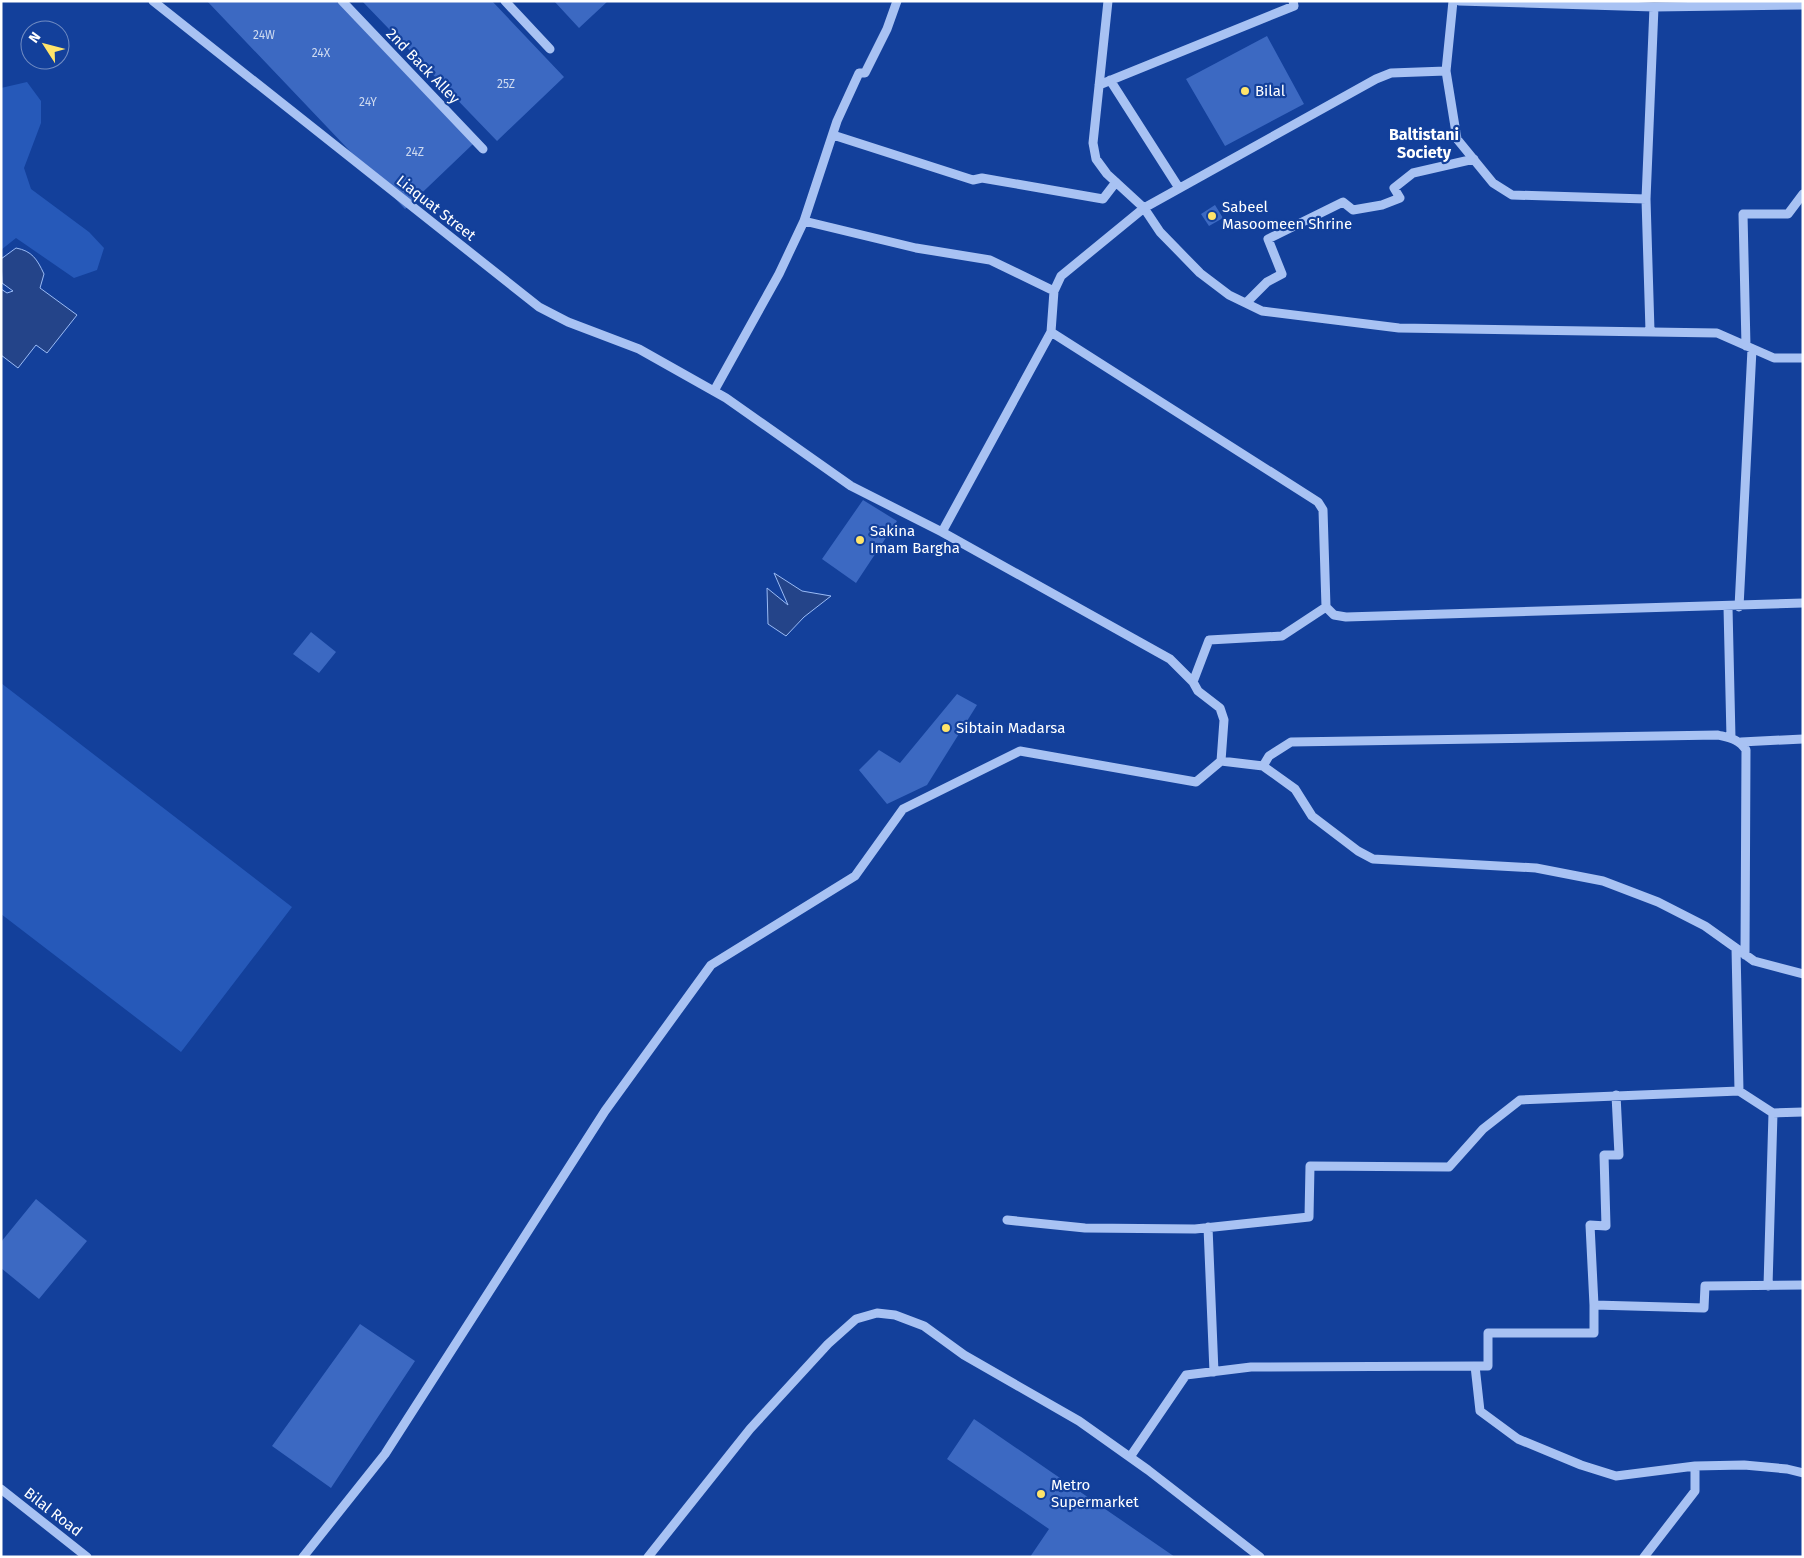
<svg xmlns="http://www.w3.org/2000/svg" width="1804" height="1558" viewBox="0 0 1804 1558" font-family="'Fira Sans',sans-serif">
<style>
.green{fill:#2659b9}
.water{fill:#244489;stroke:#9abbf6}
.building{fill:#3c69c2}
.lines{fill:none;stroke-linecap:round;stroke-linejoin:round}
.minor{stroke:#a8c2f3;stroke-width:9}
.poi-dot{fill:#ffe46a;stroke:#13409b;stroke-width:2}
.labels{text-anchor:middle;stroke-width:4.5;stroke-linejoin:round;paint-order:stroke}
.number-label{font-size:12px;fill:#cedaf0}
.street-label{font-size:15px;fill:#fff;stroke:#13409b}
.poi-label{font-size:15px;fill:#fff;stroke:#13409b;text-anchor:start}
.neighbourhood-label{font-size:16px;font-weight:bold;fill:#fff;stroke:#13409b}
</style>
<rect width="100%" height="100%" fill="#13409b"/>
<path class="green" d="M27 82 41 101V123L24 168 31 189 89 232 104 248 97 270 74 278 16 238 1 250V88Z
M1 683 292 907 181 1052 1 914Z"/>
<path class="water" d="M16 248C32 251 37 259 44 274L40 288 77 315 47 353 36 345 18 368 1 355V289L7 293 13 291 2 283 1 259Z
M774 573 802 591 831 596 804 617 786 636 768 624 767 588 788 605Z"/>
<path class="building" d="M207 1H336L473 144 405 209Z
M362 1H492L564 77 497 141Z
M554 1H608L579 28Z
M1267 36 1304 104 1225 146 1186 79Z
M1215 205 1223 218 1209 226 1201 214Z
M863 500 897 521 856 583 822 559Z
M311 632 336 652 319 673 293 654Z
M957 694 977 705 927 785 887 804 859 770 879 750 900 763Z
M36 1199 87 1241 39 1299 1 1268V1242Z
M360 1324 415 1361 331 1488 272 1446Z
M974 1419 1175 1557H1030L1049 1529 947 1459Z"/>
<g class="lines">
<path class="minor" d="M153 1 539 307 568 322 639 349 726 398 851 486 942 532 1170 659 1193 682 1198 691 1220 708 1224 720 1221 761 1196 782 1020 751 903 809 855 876 711 965 605 1111 385 1454 303 1557
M342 1 483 149
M505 1 550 49
M1108 1 1093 143 1096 159 1107 174 1144 208 1160 232 1200 273 1229 295 1262 311 1399 328 1717 333 1774 358H1803
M1453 1 1446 71 1457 139 1493 183 1512 195 1646 199 1650 331
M1459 1 1654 7 1803 5
M1110 80 1179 188
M1099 85 1294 6 1293 1
M833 135 973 180 982 178 1103 199 1116 182
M1646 199 1654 7
M804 221 916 248 990 260 1054 291
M1246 303 1267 282 1282 274 1268 239 1343 202 1353 210 1382 205 1400 198 1394 188 1413 173 1474 159
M1051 332 1318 502 1323 510 1326 607 1334 615 1346 617 1803 603
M1746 346 1743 214H1788L1803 194
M714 391 779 274 804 221 837 121 859 73H865L887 29 897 1
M942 532 1051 332 1054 291 1061 276 1144 208 1376 79 1391 73 1446 71
M1728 607 1731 738
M1739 607 1752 349
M1193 682 1209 640 1282 636 1326 607
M1741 742 1803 739
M1221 761 1263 766 1295 789 1312 816 1358 851 1373 859 1536 868 1603 881 1658 902 1705 926 1754 961 1803 974
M1263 766 1269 756 1291 742 1718 735C1730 738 1739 739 1746 750L1745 955
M1736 948 1739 1091 1773 1113
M1007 1220 1085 1228 1195 1229 1309 1217 1310 1166 1449 1167 1483 1129 1520 1100 1739 1091
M1208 1227 1214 1372
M1768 1286 1773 1113 1803 1112
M1594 1305 1590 1225 1606 1226 1604 1155H1619L1616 1095
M1475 1366H1488V1333H1594V1305L1704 1308 1705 1286 1803 1285
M1130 1457 1186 1375 1251 1367 1475 1366 1480 1411 1518 1439 1581 1465 1616 1476 1695 1466 1744 1465 1787 1469 1803 1473
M1 1489 87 1557
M648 1557 750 1429 828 1344 856 1319 877 1313 895 1315 924 1326 964 1355 1079 1421 1148 1470 1260 1557
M1644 1557 1695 1491V1466"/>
</g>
<g class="poi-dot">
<circle cx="1245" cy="91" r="5"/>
<circle cx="1212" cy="216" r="5"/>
<circle cx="860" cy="540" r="5"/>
<circle cx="946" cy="728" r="5"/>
<circle cx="1041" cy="1494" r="5"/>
</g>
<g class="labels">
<g class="number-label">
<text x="264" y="39">24W</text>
<text x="321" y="57">24X</text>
<text x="506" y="88">25Z</text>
<text x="368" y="106">24Y</text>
<text x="415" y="156">24Z</text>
</g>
<g class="street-label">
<text transform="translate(423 66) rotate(46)" y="5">2nd Back Alley</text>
<text transform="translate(436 208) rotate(38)" y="5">Liaquat Street</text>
<text transform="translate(53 1512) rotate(38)" y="5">Bilal Road</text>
</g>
<g class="poi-label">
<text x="1255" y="96">Bilal</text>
<text x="1222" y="212">Sabeel<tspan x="1222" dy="17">Masoomeen Shrine</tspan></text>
<text x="870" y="536">Sakina<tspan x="870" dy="17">Imam Bargha</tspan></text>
<text x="956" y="733">Sibtain Madarsa</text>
<text x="1051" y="1490">Metro<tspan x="1051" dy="17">Supermarket</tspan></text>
</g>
<g class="neighbourhood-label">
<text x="1424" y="140">Baltistani<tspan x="1424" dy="18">Society</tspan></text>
</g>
</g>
<rect width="1804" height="1558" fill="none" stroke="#ffffff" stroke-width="5"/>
<g transform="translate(45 45) rotate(306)"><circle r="24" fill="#13409b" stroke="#718cc3"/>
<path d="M0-4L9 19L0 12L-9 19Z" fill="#ffe46a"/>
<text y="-8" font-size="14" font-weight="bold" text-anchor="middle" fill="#ffffff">N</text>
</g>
</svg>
